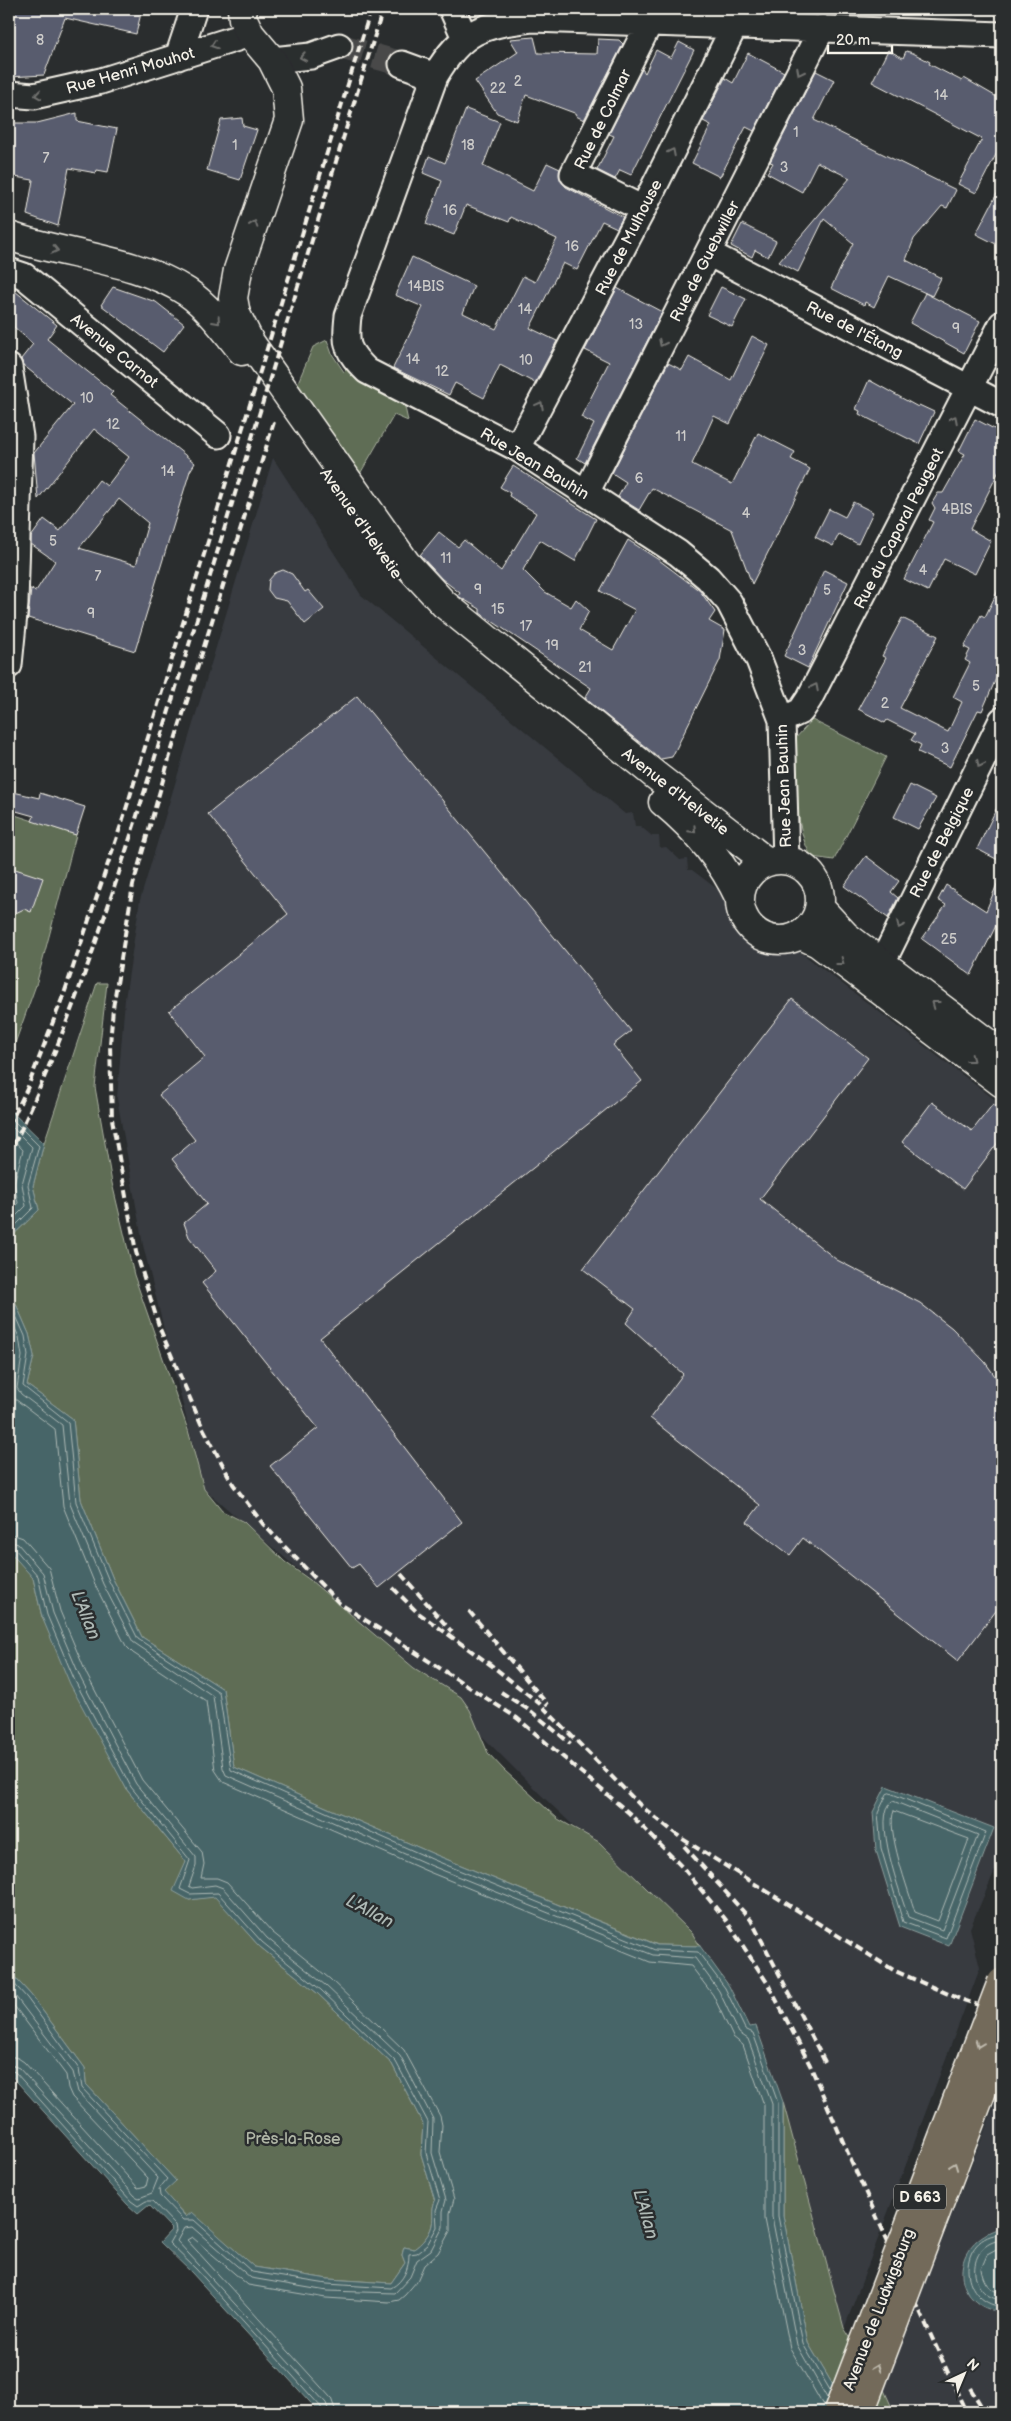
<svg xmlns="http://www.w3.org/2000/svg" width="1011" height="2421" viewBox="0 0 1011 2421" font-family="'Balsamiq Sans',sans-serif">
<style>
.built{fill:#383b41}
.green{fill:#5e6d55;stroke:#a9af9e}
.water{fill:#466568;stroke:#8c9d9b}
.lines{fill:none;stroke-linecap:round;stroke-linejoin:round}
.shore{stroke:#aeb9b5;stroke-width:1}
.building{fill:#585c6e;stroke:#f4f1e8;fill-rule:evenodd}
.street-tunnel{stroke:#484a4a;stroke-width:25;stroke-dasharray:25 12;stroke-linecap:butt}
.street-casing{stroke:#f4f1e8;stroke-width:29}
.secondary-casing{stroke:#f4f1e8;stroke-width:31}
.street{stroke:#2a2d2e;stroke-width:25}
.secondary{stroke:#2a2d2e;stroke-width:28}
.rail{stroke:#f4f1e8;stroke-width:4;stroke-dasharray:8 4;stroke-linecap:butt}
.primary-bridge-casing{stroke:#f4f1e8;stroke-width:31;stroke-linecap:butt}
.primary-bridge{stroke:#736b5a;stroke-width:28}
.oneway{stroke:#71726f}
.oneway2{stroke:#c0bbaf}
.labels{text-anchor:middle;stroke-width:5;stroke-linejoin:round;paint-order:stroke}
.number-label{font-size:14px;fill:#cdccca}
.shield{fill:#2a2d2e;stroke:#b7b6b0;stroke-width:1}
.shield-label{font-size:15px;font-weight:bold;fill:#f4f1e8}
.street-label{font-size:16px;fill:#f4f1e8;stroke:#2a2d2e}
.park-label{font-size:16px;fill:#b0b6a6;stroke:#2a2d2e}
.water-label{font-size:18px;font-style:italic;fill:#aeb9b5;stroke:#2a2d2e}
</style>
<rect width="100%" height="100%" fill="#2a2d2e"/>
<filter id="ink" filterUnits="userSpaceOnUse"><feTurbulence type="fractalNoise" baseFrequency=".02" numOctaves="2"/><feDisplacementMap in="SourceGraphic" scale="10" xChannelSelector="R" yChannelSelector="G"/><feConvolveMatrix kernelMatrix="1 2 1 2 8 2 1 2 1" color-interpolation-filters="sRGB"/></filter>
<g filter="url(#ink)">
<path class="built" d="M273 458 361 595 625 814 633 813 635 826H640L652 836H659L660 848 666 847 680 860 687 859 688 870H692L1002 1105V1854L970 1928 980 1968 844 2329 783 2102 756 2026 749 2027 729 1986 700 1946 539 1793 414 1668 204 1489 143 1245 117 1098 125 999 140 900Z
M1002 2086V2412H894L884 2390Z"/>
<path class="green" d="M327 340 332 354 344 372 347 369 362 381 403 398 408 421 394 415 357 479 296 387 313 347Z
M812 720 886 757 834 860 812 857C794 831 795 771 794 740Z
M9 813 76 835 36 985 9 1060Z
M97 983H107L95 1087 112 1183 134 1275 188 1430 204 1489 222 1511 244 1522 285 1562 310 1580 414 1668 461 1697 470 1710 488 1753 504 1770 558 1819 599 1842 692 1933 700 1946 658 1945 436 1855 234 1767 223 1689 142 1637 113 1579 81 1500 73 1419 27 1385 34 1356 29 1334 9 1288V1239L39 1210 33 1186 44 1143Z
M9 1547 33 1578 42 1617 127 1790 186 1862 189 1900 215 1896 259 1946 317 1993 392 2064 423 2124 421 2154 435 2201C431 2210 434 2216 432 2225 430 2235 421 2244 414 2249L404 2247 402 2255 405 2263 391 2283 328 2279 254 2267 192 2213 187 2217 163 2192 175 2180 86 2084 85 2068 31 1995 9 1971Z
M783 2102 844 2328 884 2390 894 2412H849L808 2343 783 2215Z"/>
<path class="water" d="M9 1109 44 1143 33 1186 39 1210 9 1239Z
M9 1288 29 1334 34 1356 27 1385 73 1419 81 1500 113 1579 142 1637 223 1689 234 1767 436 1855 657 1945 700 1946 729 1986 749 2027 756 2026 783 2102V2215L808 2343 849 2412H319L192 2273 160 2242 172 2229 149 2205 138 2214 127 2204 9 2073V1971L31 1995 85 2068 86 2084 176 2181 164 2192 186 2217 192 2212 254 2267 328 2279 391 2283 405 2263 402 2255 404 2247 414 2249C421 2244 430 2235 432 2225 434 2216 431 2210 435 2201L421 2154 423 2124 392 2064 317 1993 259 1946 215 1897 189 1900 173 1891 186 1862 127 1790 70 1684 42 1617 33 1578 10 1552Z
M886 1786 994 1828 949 1946 900 1927 876 1850 873 1812Z
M997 2229H1002V2312C952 2307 947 2246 997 2229Z"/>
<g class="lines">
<path class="shore" d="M9 1116 39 1146 28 1185 33 1208 9 1232
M9 1124 32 1147 22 1184 26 1206 9 1223
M9 1135 23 1150 14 1183 18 1203 9 1213
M9 1300 25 1336 28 1355 23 1386 68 1422 76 1502 109 1581 138 1639 219 1692 231 1770 434 1860 655 1950 698 1952 725 1988 745 2029 753 2033 778 2103V2216L803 2344 830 2390
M9 1316 19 1337 22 1356 17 1388 21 1394 62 1425 70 1504 103 1584 133 1642 213 1696 223 1768 226 1775 432 1866 653 1955 695 1958 719 1991 739 2033 748 2039 772 2104V2217L797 2345 827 2398
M9 1334 14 1356 9 1384
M9 1385 15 1399 55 1429 63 1506 96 1587 126 1646 133 1653 206 1701 215 1770 223 1782 429 1872 650 1962 691 1966 713 1995 733 2037 743 2045 764 2105V2219L790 2348 824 2407
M9 1533 23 1538 49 1568 60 1611 87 1675 142 1780 202 1852 204 1864 201 1878H217L227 1882 272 1932 330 1979 404 2050 440 2116 442 2125 440 2152 454 2199 450 2213V2231L438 2253 424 2265 417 2281 405 2295 399 2300 389 2302 326 2298 248 2285 192 2237 187 2240 331 2398 336 2412
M9 1541 18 1544 43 1573 53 1613 81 1679 136 1784 196 1857V1866L189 1886 192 1888 215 1885 223 1888 267 1938 325 1985 400 2056 433 2119 432 2153 446 2200 443 2211V2227L431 2250 417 2260 410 2277 395 2293 327 2291 251 2278 192 2227 184 2228 177 2241 326 2403 329 2412
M9 1547 15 1549 38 1576 47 1615 75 1681 131 1787 190 1860 180 1889 190 1894 218 1893 262 1942 321 1990 396 2062 428 2122 426 2153 440 2200 436 2210 437 2227 427 2245 417 2253 409 2254C409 2268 404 2281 391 2288L327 2284 252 2272 194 2220H183L160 2196 159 2189 167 2179 82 2088 79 2069 27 1998 9 1978
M890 1793 986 1832 946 1938 903 1922 881 1848 878 1813 887 1794Z
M893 1801 978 1835 942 1930 908 1917C902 1897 870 1814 893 1801Z
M894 1811 969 1839 938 1921 915 1912C909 1892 885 1828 894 1811Z
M9 1988 73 2072 78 2092 158 2178 152 2193 139 2198 135 2196 19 2068 9 2064
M9 1999 66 2075 68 2088 72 2097 148 2178 146 2186 138 2188 24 2062 18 2058 9 2056
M9 2070 15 2072 131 2201 138 2206 146 2201H152L175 2225 176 2231 169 2243 196 2269 321 2407 322 2412
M1002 2234C957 2235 956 2301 1002 2307
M1002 2240C965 2243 966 2297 1002 2300
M1002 2247 987 2255 981 2269C983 2282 989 2291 1002 2293"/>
</g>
<path class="building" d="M9 9H142L136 34 65 18 44 75 9 77Z
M534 37 538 53 597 54 598 39 619 40 623 44 584 120 576 116 577 114 526 95 517 121 497 113 475 81 518 52 510 39Z
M679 42 694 50 631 175 620 170 615 179 597 170 614 136 609 134 642 69 645 73 656 50 671 58Z
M888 50 903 58 906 51 913 53 930 62 929 64 962 81 964 78 1002 100V143L976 193 958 184 982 139 872 82Z
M748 53 784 72 754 131 746 127 720 177 692 163 711 125 703 121 725 78 733 83Z
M816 71 834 80 814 120 956 190 947 208 942 206 914 239 906 260 941 278 932 296 889 276 874 307 865 302 864 305 831 288 853 243 824 219 798 272 779 262 850 178 817 162 802 192 767 173 773 163 770 162Z
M466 109 500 122 483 166 533 191 547 163 560 169 561 181 566 187 623 217 617 228 602 221 577 270 563 263 530 328 557 341 535 383 500 365 484 398 455 383 449 395 393 368 423 307 395 295 412 257 474 286 463 313 496 329 523 276 535 282 557 239 511 217 509 222 466 205 454 235 426 224 442 181 423 173 429 156 445 163Z
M77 113V121L117 129 108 172 97 170 96 173 69 168 58 226 27 215 33 180 9 176V123H37Z
M242 118 243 126 257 130 240 180 207 170 221 120Z
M1002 184V247L976 234Z
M742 224 776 241 768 257 755 250 752 257 731 246Z
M10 287 57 325 47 339 113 392 110 395 195 463 190 471 135 651 28 618 31 589 36 591 55 561 31 544V537L44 519 60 531 99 480 107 486 129 457 94 429 38 499 34 453 73 405 23 365 21 359 33 344 14 327ZM119 499 148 523 136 565 79 548Z
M113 287 156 302 184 324 163 352 101 305Z
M721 287 746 299 732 327 707 315Z
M617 288 662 312 585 463 577 458 594 424 581 417 609 362 585 350Z
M925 293 980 321 964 353 910 323Z
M752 336 769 345 730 424 714 416 692 464 732 484 758 433 795 452 791 459 810 469 752 584 732 530 652 488 639 510 618 497 626 482 612 473 668 363 682 370 689 357 731 380Z
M869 380 918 407 919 405 934 412 919 444 859 414 860 411 856 409Z
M975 419 1002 433V465L970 529 991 541 975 574 944 559 928 591 904 579 933 522 929 520 935 508 932 503 938 493H943L965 454 959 451Z
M513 466 596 519 575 561 540 540 523 570 545 592 571 607 576 599 589 611 579 630 613 650 635 610 600 591 628 540 659 560 700 591 715 612 709 621 725 630 720 660 672 757 661 759 619 726 585 698 591 688 480 613V609L458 596 460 593 442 579 420 555 439 532 458 547 464 540 501 571 536 513 509 496 510 493 500 487Z
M853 502 873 512 858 544 839 534 833 546 815 537 829 509 845 517Z
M283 570 292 574 305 592 308 590 324 609 305 624 287 601 274 598 268 590 269 580 275 573Z
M824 570 848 582 808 668 784 656Z
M1002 582V665L982 711 978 710 950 767 918 752 921 745 911 740 915 734 887 720 885 723 858 709 886 658 882 656 902 618 938 636 900 708 948 732 962 702 953 697 970 663 965 660 970 650 964 647 981 615 985 617Z
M357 696 631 1031 613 1045 642 1081 320 1338 462 1522 379 1588 359 1564 352 1568 270 1466 318 1428 202 1283 216 1271 189 1237 184 1223 207 1204 172 1159 195 1140 159 1095 205 1057 169 1011 288 914 208 814Z
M910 785 936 798 918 829 894 817Z
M9 791 39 798 40 793 85 807 76 835 32 821 34 816 9 809Z
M1002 797V862L977 849Z
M866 856 899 881 891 892 898 898 888 918 844 886Z
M9 867 43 878 31 912 24 909 9 916Z
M1002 872V914L971 975 922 939 946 905 938 900 946 885 986 911Z
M792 999 868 1058 760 1199 837 1260 920 1303 952 1328 985 1362 1002 1386V1603L958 1661 803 1538 790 1555 747 1522 760 1505 650 1418 683 1374 626 1323 635 1309 583 1269Z
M932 1102 972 1131 993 1104 1002 1111V1137L963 1189 902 1142Z"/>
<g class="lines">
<path class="street-tunnel" d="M339 46 402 64"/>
<g class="street-casing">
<path id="street" d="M452 9 465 38
M178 57 194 9
M272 60 311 56 339 46
M402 64 435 76
M9 94 34 96 101 81 250 34
M643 209 573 174 650 22
M708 253 1002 405
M9 271 24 276 218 435
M9 367 20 437 15 604 9 665
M517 448 643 209 735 25
M586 493 822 28
M782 720 801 711 809 699 1002 324
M786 861 782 720 759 660 729 602 708 578 678 553 517 448 367 371C346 350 345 345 348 316L435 76C462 30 482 25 532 19L1002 35
M880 963 889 949 1002 720"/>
</g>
<g class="secondary-casing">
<path id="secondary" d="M242 9 243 19 250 34 272 60 286 88 289 120 238 270 233 298 236 314 250 342 406 563 444 604 655 775 767 862
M9 236C66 256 137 259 187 292 209 307 226 331 242 351
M663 802C696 829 722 860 740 899
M740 900a40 40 0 1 1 80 0a40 40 0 1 1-80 0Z
M820 908 846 936 1002 1054
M801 935 818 943 1002 1083"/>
</g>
<use href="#street" class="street"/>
<use href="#secondary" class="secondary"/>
<path class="rail" d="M274 422 169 759 133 885 113 1008 110 1044 112 1119 136 1252 160 1329 202 1426 233 1484 263 1524 339 1603 517 1718 629 1813 684 1869 726 1920 768 1984 810 2065 853 2165 966 2412
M9 1125 27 1089 65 991 123 819 371 9
M9 1155C86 997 134 825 185 658 251 442 316 225 383 9
M401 1574 452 1632
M393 1588 417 1612 491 1665 540 1704 640 1805 681 1838 895 1971 960 1999 1002 2013
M469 1611 548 1705
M501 1692 532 1712 571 1744
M684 1846 751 1920 825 2062
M970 2388 985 2412"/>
<g class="primary-bridge-casing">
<path id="primary-bridge" d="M838 2412 1002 1982
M860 2412 1002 2038"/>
</g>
<use href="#primary-bridge" class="primary-bridge"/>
</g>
<defs><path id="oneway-chevron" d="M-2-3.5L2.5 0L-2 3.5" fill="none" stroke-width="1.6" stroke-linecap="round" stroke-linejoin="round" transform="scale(1.25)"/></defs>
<g class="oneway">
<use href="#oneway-chevron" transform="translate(214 45) rotate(162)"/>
<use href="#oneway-chevron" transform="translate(303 57) rotate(170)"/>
<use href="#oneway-chevron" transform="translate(800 72) rotate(117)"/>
<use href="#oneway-chevron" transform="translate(38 95) rotate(172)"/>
<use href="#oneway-chevron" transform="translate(672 152) rotate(-63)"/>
<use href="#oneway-chevron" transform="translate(254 224) rotate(-71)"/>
<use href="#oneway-chevron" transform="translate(55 250) rotate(13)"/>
<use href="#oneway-chevron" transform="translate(217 321) rotate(48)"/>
<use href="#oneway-chevron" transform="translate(662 343) rotate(117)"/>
<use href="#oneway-chevron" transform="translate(540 405) rotate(-62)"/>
<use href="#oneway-chevron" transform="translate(954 419) rotate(-63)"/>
<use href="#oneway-chevron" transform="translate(815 687) rotate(-63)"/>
<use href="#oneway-chevron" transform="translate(980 764) rotate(117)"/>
<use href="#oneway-chevron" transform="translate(693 830) rotate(46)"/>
<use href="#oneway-chevron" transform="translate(900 925) rotate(116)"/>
<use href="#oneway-chevron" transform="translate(841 962) rotate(37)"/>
<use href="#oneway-chevron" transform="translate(935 1004) rotate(-143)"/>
<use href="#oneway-chevron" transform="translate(971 1059) rotate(37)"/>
</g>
<g class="oneway2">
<use href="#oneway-chevron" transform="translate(979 2044) rotate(111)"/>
<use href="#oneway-chevron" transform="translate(954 2166) rotate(-69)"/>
<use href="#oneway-chevron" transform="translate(877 2367) rotate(-69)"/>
</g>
</g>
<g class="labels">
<g class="number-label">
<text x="40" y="45">8</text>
<text x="518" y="86">2</text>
<text x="498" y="93">22</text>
<text x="941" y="100">14</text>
<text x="796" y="137">1</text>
<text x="235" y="150">1</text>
<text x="468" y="150">18</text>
<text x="46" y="163">7</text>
<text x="784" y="172">3</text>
<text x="450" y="215">16</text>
<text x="572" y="251">16</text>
<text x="426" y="291">14BIS</text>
<text x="525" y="314">14</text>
<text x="636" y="329">13</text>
<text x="956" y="333">9</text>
<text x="413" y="364">14</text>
<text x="526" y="365">10</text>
<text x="442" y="376">12</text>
<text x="87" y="403">10</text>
<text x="113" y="429">12</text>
<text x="681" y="441">11</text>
<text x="168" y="476">14</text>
<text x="639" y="483">6</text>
<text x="957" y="514">4BIS</text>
<text x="746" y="518">4</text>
<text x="53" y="546">5</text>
<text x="446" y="563">11</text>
<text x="923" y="575">4</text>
<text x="98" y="581">7</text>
<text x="478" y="594">9</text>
<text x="827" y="595">5</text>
<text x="498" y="614">15</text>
<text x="91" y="618">9</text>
<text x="526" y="631">17</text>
<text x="552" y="650">19</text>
<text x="802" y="655">3</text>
<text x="585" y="672">21</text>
<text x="976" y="691">5</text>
<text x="885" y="708">2</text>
<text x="945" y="753">3</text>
<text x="949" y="944">25</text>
</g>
<rect class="shield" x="894" y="2184.5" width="52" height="25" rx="4"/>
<g class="shield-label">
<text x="920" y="2202">D 663</text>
</g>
<g class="street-label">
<text transform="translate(130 70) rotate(-16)" y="6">Rue Henri Mouhot</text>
<text transform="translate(602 119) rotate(-64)" y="6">Rue de Colmar</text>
<text transform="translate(628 237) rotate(-63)" y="6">Rue de Mulhouse</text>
<text transform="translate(704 261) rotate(-63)" y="6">Rue de Guebwiller</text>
<text transform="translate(855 329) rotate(27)" y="6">Rue de l'Étang</text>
<text transform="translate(115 350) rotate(39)" y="6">Avenue Carnot</text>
<text transform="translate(535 463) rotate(31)" y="6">Rue Jean Bauhin</text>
<text transform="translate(362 523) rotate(55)" y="6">Avenue d'Helvetie</text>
<text transform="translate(898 528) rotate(-63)" y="6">Rue du Caporal Peugeot</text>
<text transform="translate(783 786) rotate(-92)" y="6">Rue Jean Bauhin</text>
<text transform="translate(676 791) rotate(38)" y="6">Avenue d'Helvetie</text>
<text transform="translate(941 842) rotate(-63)" y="6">Rue de Belgique</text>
<text transform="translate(878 2309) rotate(-69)" y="6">Avenue de Ludwigsburg</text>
</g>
<g class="park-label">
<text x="293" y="2144">Près-la-Rose</text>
</g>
<g class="water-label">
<text transform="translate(86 1615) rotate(68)" y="6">L'Allan</text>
<text transform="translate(370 1911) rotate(28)" y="6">L'Allan</text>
<text transform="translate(646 2214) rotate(74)" y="6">L'Allan</text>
</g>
</g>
<rect width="1011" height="2421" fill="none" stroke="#2a2d2e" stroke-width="30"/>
<rect x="15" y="15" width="981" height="2391" fill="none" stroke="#f4f1e8" stroke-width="2" filter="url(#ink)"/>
<g transform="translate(964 2374) rotate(44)" stroke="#2a2d2e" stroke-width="4" paint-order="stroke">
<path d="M0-4L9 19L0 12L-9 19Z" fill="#f4f1e8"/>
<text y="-8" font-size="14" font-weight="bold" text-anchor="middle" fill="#f4f1e8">N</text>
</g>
<path d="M828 45v8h64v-8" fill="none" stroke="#f4f1e8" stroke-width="2.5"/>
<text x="836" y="45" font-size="15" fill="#f4f1e8" stroke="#2a2d2e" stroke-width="4" paint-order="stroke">20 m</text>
</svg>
